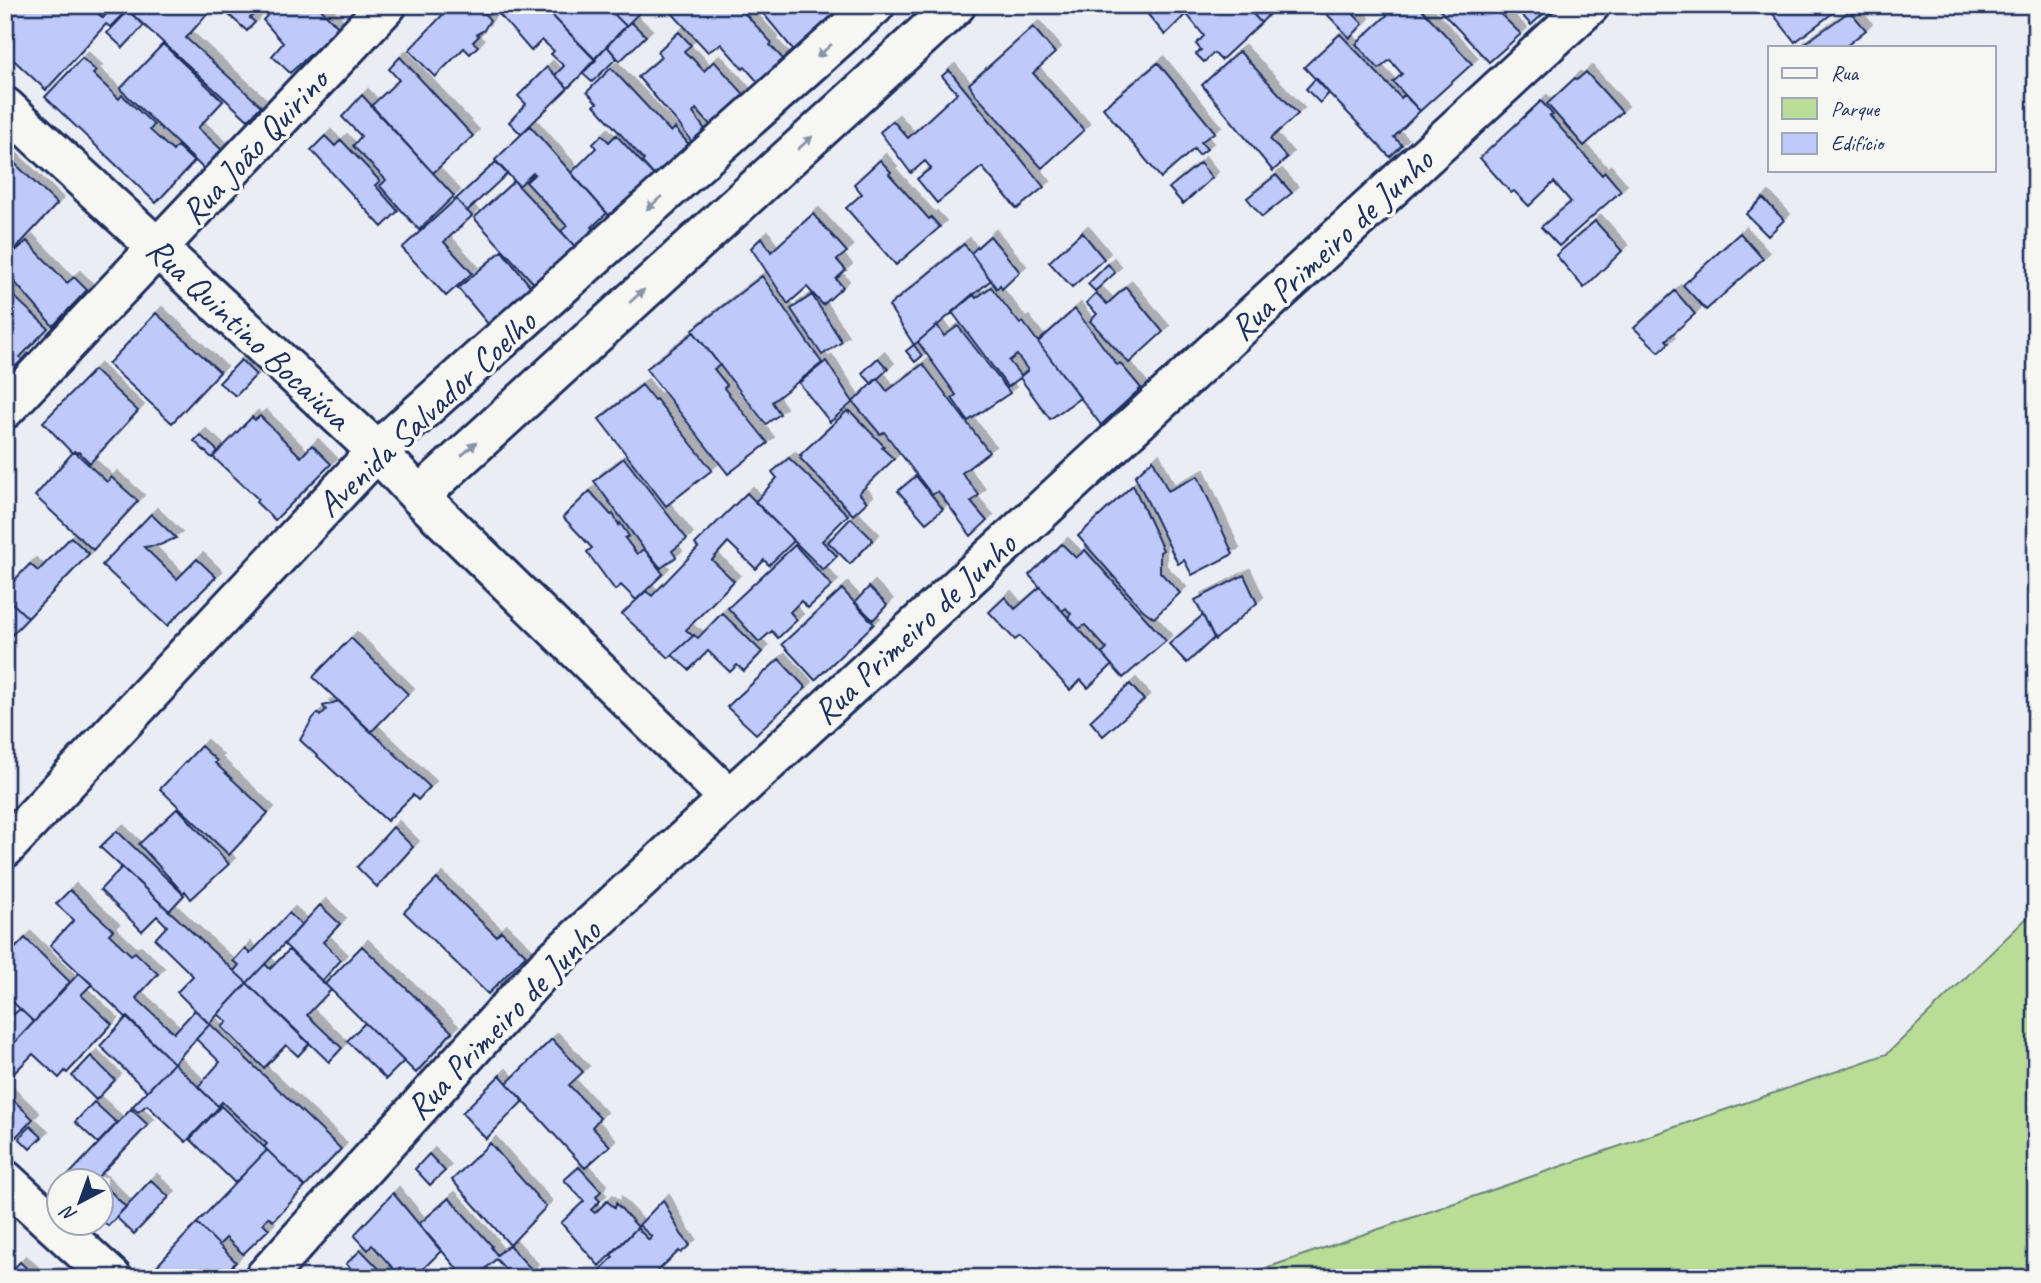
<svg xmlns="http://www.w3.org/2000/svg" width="2041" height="1283" viewBox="0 0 2041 1283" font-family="Caveat,sans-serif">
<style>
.green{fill:#b9dd97;stroke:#6a867a;stroke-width:2}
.building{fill:#bfcafb;stroke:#1b2f5e;stroke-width:2;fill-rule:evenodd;filter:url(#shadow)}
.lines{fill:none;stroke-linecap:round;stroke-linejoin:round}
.minor-casing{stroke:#1b2f5e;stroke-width:44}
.minor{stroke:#f6f6f2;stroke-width:38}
.oneway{fill:#8892a8}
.labels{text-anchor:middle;stroke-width:7;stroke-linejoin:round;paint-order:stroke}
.street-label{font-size:35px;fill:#1b2f5e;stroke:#f6f6f2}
</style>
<defs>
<filter id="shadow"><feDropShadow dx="6" dy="-6" stdDeviation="0" flood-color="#0004"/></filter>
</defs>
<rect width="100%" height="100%" fill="#ebedf4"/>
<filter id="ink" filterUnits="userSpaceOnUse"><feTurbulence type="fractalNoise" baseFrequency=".0143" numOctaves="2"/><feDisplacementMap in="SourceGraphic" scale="14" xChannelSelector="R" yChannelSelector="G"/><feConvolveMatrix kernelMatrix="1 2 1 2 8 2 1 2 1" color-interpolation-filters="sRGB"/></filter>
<g filter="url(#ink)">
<path class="green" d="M2036 909V1278H1237L1887 1054Z"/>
<path class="building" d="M5 5H89L103 18 114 5H122L127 10 110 27 106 24 46 90 5 52Z
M122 5H215L186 38 261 106 248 120Z
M218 5H245L254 15 250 18 255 22 247 31Z
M281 5H317L339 28 290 73 272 56 283 43 263 20 274 8 276 10Z
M452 5H477L490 20 484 30 477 34 479 36 473 42 478 46 470 54 464 48 435 77 409 50Z
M491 5H542L596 60 568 88 555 75 564 66 551 54 554 51 542 40 531 51Z
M542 5H605L626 26 594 59Z
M605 5H638L643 9 626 26Z
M678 5H695L698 10 704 5H737L772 43 770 45 786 62 763 88 745 67 743 69 721 44 708 52 671 12Z
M756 5H834L841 12 796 53Z
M1140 5H1245L1261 23 1221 60 1214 53 1204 62 1196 54 1201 50 1196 44 1204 36 1189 17 1186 14 1165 35Z
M1248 5H1277L1261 23 1247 7Z
M1318 5H1345L1363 24 1350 38Z
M1398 5H1418L1472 64 1420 111 1393 82 1402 74 1390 60 1379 69 1356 44Z
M1491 5 1521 34 1489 62 1436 6Z
M1513 5H1553L1531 25Z
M1766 5H1843L1795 42Z
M128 11 144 25 123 48 107 33Z
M1850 11 1866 30 1845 47H1800Z
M631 22 646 36 620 61 607 46Z
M1033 27 1055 53 1033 73 1084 130 1042 168 975 94 969 84Z
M679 32 691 45 684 51 690 58 691 57 704 71 714 61 750 101 713 128 696 109 693 113 709 135 694 145 678 123 638 77 658 60 661 56 657 52Z
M1340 34 1401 98 1404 95 1420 111 1394 137 1402 145 1390 157 1304 67Z
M163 44 223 101 198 128 222 150 204 169 120 89Z
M607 46 617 58 592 82 582 73Z
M1239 51 1298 114 1270 139 1287 158 1273 171 1202 85Z
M400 57 473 136 433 173 371 106 399 80 389 69Z
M82 58 96 71 93 74 119 99 122 95 154 125 150 130 173 151 177 146 194 162 156 203 45 97Z
M1158 63 1215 132 1201 142 1207 149 1199 155 1194 149 1161 178 1103 108Z
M547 67 568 88 521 134 509 122 526 104 518 96Z
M611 68 671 132 675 128 692 148 660 182 642 162 644 160 594 105 597 103 587 92Z
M949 70 1044 187 1017 209 982 167 937 203 917 179 931 168 925 161 911 173 880 132 893 121 908 138 957 93 942 76Z
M1586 72 1622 112 1584 146 1547 104 1575 78 1577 80Z
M1316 78 1329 93 1320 103 1306 89Z
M362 95 454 196 419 230 380 186 386 180 353 146 361 136 342 117Z
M1541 101 1553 115 1550 116 1602 175 1605 172 1621 191 1559 246 1541 227 1571 202 1554 182 1529 206 1514 191 1511 193 1480 158Z
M530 126 607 213 592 227 598 233 579 251 561 231 567 226 526 182 535 174 533 173 519 186 495 160Z
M602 135 609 142 616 135 658 180 613 220 571 173 596 148 593 144Z
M325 136 335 146 341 140 380 181 375 185 398 211 382 227 311 150Z
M5 154 57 204 6 259 5 258Z
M880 160 891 172 889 174 929 219 931 217 940 227 896 265 846 208 862 194 854 184Z
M496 162 507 174 467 211 456 199Z
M1200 163 1212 178 1183 204 1169 188Z
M1276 175 1292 193 1262 217 1247 198Z
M514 181 581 253 540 290 474 218Z
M1763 198 1784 220 1768 236 1746 214Z
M456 199 472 216 444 242 472 273 446 296 402 248Z
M813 214 847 252 837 260 846 270 836 279 843 287 823 305 807 287 788 304 751 248 762 237 771 252Z
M1595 221 1622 251 1584 288 1556 255Z
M1082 232 1104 259 1072 287 1049 262Z
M1740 233 1763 259 1706 310 1683 285Z
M990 236 1020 272 1002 289 1000 285 997 289 971 253Z
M27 241 67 283 74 277 87 290 53 326 5 271V260Z
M964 244 991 280 914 345 889 306Z
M502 251 531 287 534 284 540 290 494 331 458 288Z
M1108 264 1115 273 1095 291 1088 284Z
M762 276 822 363 772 402 780 414 766 424 692 330Z
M991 287 1020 324 1023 322 1080 398 1050 419 1020 378 1008 387 952 312 973 294 976 298ZM1017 355 1028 370 1021 376 1009 361Z
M1126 287 1163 332 1129 363 1090 321 1097 314 1086 303 1096 293 1107 304Z
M5 288 48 328 20 357 22 360 16 366 5 356Z
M1675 291 1695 314 1666 340 1669 343 1659 352 1634 328Z
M812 295 842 342 822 355 791 309Z
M1075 309 1117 365 1120 363 1141 388 1101 425 1038 342Z
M156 313 220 372 172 423 108 364Z
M937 325 944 336 958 326 1010 393 968 421 952 398 956 395 918 342Z
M694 332 720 365 714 369 727 385 724 388 768 443 728 474 646 369Z
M914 345 922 356 915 362 906 351Z
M878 358 888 369 872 384 862 373Z
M241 360 256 375 236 396 219 383Z
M826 361 853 402 830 422 799 383Z
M923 364 989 452 962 473 979 495 971 502 987 521 971 536 938 491 932 495 884 432 880 434 853 402 877 378 887 391Z
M94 370 138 411 90 463 79 452 72 453 43 422Z
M642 385 654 400 656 399 712 470 666 506 599 419Z
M847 411 849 413 850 411 884 446 882 448 894 459 859 493 867 502 853 515 800 458 802 456 800 455Z
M260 416 301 457 312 445 331 464 275 520 256 502 258 499 213 457 252 417 255 420Z
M200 435 218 451 212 458 194 441Z
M74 451 107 482 111 477 138 501 93 550 35 496Z
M624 458 687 539 672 551 676 557 661 568 644 549 594 481Z
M789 458 848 515 822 541 837 556 823 570 755 502 777 478 772 472Z
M1153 460 1168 491 1198 476 1233 554 1192 575 1184 560 1178 564 1135 476Z
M916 476 943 509 926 523 898 491Z
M1133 485 1163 550 1160 552V572L1180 593 1154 618 1143 610 1078 536Z
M590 491 611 515 613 514 619 525 620 523 629 536 625 538 637 554 644 549 663 574 636 600 621 585 615 590 587 552 592 548 563 517Z
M747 493 794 541 769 565 764 560 756 569 728 542 712 560 734 581 686 630 693 636 669 658 622 614 646 591 652 596 698 548 695 544Z
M151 514 176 538 160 545 144 547 177 579 197 559 216 577 167 626 102 565Z
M851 518 873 540 850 564 828 542Z
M71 537 89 554 28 618 5 596V590L30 564 38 571Z
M1062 544 1076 558 1085 550 1166 641 1123 678 1102 654 1107 649 1085 625 1079 629 1068 617 1071 614 1066 608 1062 611 1029 575Z
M795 545 832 586 808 608 801 601 790 612 797 620 778 638 772 631 759 642 728 608Z
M1244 575 1257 603 1215 640 1195 600Z
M869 587 887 605 873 620 855 602Z
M1040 587 1112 665 1088 688 1081 680 1070 690 1020 636 1015 640 989 612 1005 597 1015 609Z
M842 589 874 624 815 680 782 644Z
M5 596 28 618 5 642Z
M722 613 762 652 744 671 737 665 730 672 708 651 689 670 672 655 694 635 698 638Z
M1203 615 1214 638 1187 663 1169 644Z
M351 638 408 694 371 732 313 677Z
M779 659 806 688 756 734 727 707Z
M1130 684 1144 700 1103 736 1090 721Z
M339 701 430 787 418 800 413 795 387 821 300 740 313 718 318 713 320 716 326 710 323 706Z
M201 746 217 761 215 763 268 813 229 855 160 789Z
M178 808 229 864 191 899 185 891 183 893 139 844Z
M393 827 413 847 377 887 357 867Z
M117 831 184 895 169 911 100 847Z
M122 867 247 983 209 1024 177 992 193 976 155 939 167 926 157 916 142 931 100 890Z
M437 879 496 936 501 931 526 955 488 994 404 912Z
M70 890 113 930 109 934 131 955 135 952 158 974 136 998 174 1033 195 1010 210 1024 174 1063 50 945 74 920 56 904Z
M320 905 340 924 323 942 341 960 322 981 284 944Z
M289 913 302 925 247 983 234 971 239 965 233 961 245 948 250 954Z
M25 938 70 982 34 1022 5 995V959Z
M362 946 452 1032 416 1073 325 984Z
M289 950 331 990 307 1015 342 1048 329 1062 247 983 265 964 270 969Z
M79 973 92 984 81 995 112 1024 67 1073 65 1071 59 1078 33 1054 5 1082V1053Z
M247 983 309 1044 298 1056 286 1045 264 1068 222 1027 227 1022 218 1014Z
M20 1009 34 1022 5 1053V1022Z
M127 1017 174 1063 147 1091 100 1046Z
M365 1023 404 1061 386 1079 347 1041Z
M210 1024 341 1149 305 1187 264 1147 267 1144 222 1102 218 1106 198 1087 220 1062 196 1039Z
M552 1039 583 1072 569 1085 600 1118 592 1127 610 1146 585 1168 507 1083Z
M91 1056 115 1080 96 1100 72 1076Z
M174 1063 219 1107 186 1142 147 1105 138 1112 132 1107Z
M500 1075 523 1101 486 1139 462 1113Z
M5 1092 33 1119 16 1137 5 1127Z
M94 1102 117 1123 98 1143 75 1122Z
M221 1106 267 1150 235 1183 190 1139Z
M131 1109 148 1125 96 1179 100 1182H62Z
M30 1126 42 1137 30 1149 19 1138Z
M490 1143 546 1207 510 1245 452 1180Z
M267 1150 305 1187 273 1221 268 1217 263 1223 269 1229 243 1254 226 1238 219 1245 197 1223Z
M429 1154 445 1171 430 1185 415 1169Z
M579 1167 601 1191 596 1197 600 1201 591 1210 595 1213 607 1201 615 1208 616 1203 638 1227 599 1266 561 1223 584 1201 564 1180Z
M151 1180 169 1197 134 1234 116 1217Z
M102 1183 126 1207 108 1226 102 1220Z
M393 1193 441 1251 414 1278H407L402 1273 399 1275 372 1245 368 1250 355 1236 356 1233Z
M449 1198 492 1246 491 1247 497 1255 509 1245 532 1270 529 1272 534 1278H508L511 1275 496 1259 476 1278H465L419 1224Z
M663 1200 681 1234 690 1245 681 1253 679 1251 650 1278H609L601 1269 613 1257 611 1255 637 1228 649 1240 652 1237 639 1225Z
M197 1223 236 1262 221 1278H161L153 1270Z
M361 1250 387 1277 390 1273 395 1278H361L346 1264Z
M20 1262 36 1277 5 1278Z"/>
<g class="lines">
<g class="minor-casing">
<path id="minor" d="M5 107 377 451 419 496 729 798
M5 409 387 5
M419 496 956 5
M5 848 377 451 875 5
M5 1180 112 1278
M264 1278 545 968 1590 5"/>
</g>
<use href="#minor" class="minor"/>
</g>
<defs><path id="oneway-solid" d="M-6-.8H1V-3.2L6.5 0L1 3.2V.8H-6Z" transform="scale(1.75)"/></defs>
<g class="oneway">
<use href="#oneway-solid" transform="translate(824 51) rotate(138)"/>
<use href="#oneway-solid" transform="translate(805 143) rotate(-42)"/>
<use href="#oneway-solid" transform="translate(654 203) rotate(138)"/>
<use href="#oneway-solid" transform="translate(637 296) rotate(-42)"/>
<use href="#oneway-solid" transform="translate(469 449) rotate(-42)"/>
</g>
</g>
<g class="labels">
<g class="street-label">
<text transform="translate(254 146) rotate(-47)" y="12">Rua João Quirino</text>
<text transform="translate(1331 244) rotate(-43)" y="12">Rua Primeiro de Junho</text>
<text transform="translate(249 333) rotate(43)" y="12">Rua Quintino Bocaiúva</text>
<text transform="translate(426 413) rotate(-43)" y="12">Avenida Salvador Coelho</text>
<text transform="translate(914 628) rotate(-43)" y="12">Rua Primeiro de Junho</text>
<text transform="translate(503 1019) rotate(-46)" y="12">Rua Primeiro de Junho</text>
</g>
</g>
<rect width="2041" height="1283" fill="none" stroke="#f6f6f2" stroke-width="28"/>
<rect x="14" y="14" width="2013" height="1255" fill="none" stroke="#1b2f5e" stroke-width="2.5" filter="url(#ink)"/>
<rect x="1768" y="46" width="228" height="126" fill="#f6f6f2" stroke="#9ea6b7" stroke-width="2"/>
<rect x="1782" y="68" width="35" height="10" fill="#f6f6f2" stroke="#9ea6b7" stroke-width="2"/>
<text x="1831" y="80" font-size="21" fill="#1b2f5e">Rua</text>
<rect x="1782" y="98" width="35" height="21" fill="#b9dd97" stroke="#9ea6b7" stroke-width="2"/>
<text x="1831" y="116" font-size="21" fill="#1b2f5e">Parque</text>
<rect x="1782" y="133" width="35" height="21" fill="#bfcafb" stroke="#9ea6b7" stroke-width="2"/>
<text x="1831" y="150" font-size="21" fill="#1b2f5e">Edifício</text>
<g transform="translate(80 1202) rotate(221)"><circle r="33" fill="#f6f6f2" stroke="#9ea6b7" stroke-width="2"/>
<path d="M0-5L12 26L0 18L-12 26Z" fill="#1b2f5e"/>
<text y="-10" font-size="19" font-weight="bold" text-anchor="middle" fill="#1b2f5e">N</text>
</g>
</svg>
